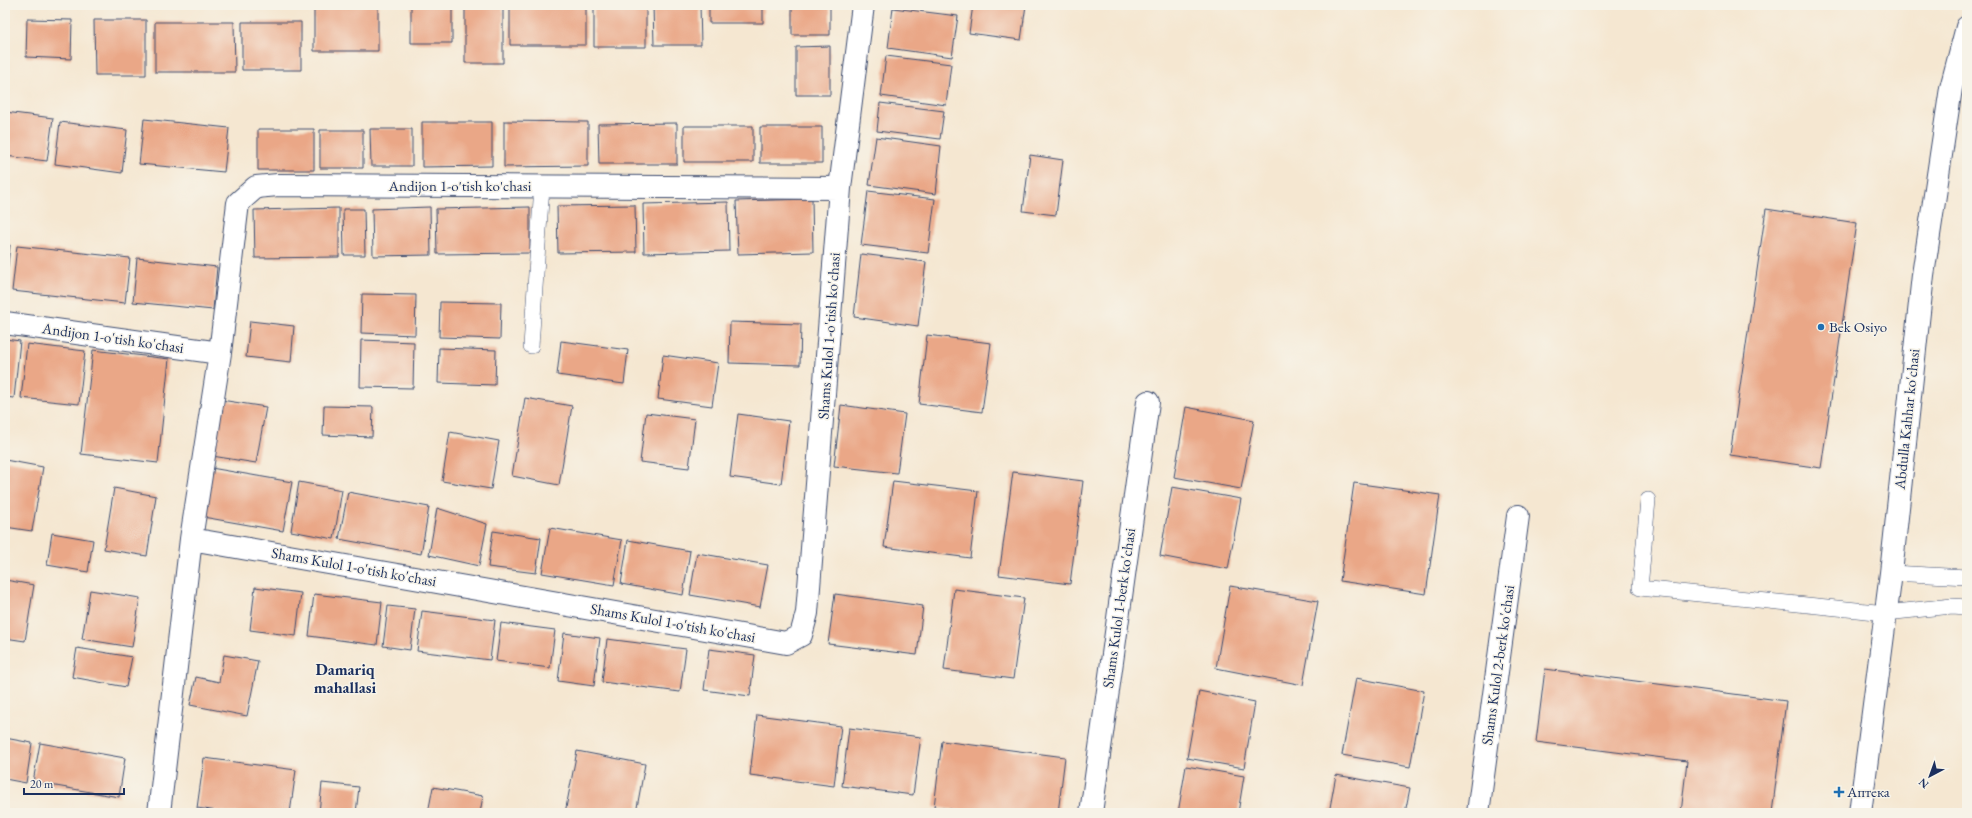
<svg xmlns="http://www.w3.org/2000/svg" width="1972" height="818" viewBox="0 0 1972 818" font-family="'EB Garamond',serif">
<style>
.building{fill:#eaa787}
.lines{fill:none;stroke-linecap:round;stroke-linejoin:round}
.lane-casing{stroke:#3c4b6f;stroke-width:16}
.street-casing{stroke:#3c4b6f;stroke-width:24}
.secondary-casing{stroke:#3c4b6f;stroke-width:24}
.lane{stroke:#fff;stroke-width:15}
.street{stroke:#fff;stroke-width:22}
.secondary{stroke:#fff;stroke-width:22}
.poi-dot{fill:#1f6fb2;stroke:#f7f3e8;stroke-width:1.5}
.labels{text-anchor:middle;stroke-width:3;stroke-linejoin:round;paint-order:stroke}
.street-label{font-size:15px;fill:#1b2f5e;stroke:#f7f3e8}
.poi-label{font-size:15px;fill:#1b2f5e;stroke:#f7f3e8;text-anchor:start}
.neighbourhood-label{font-size:16px;font-weight:bold;fill:#1b2f5e;stroke:#f7f3e8}
</style>
<rect width="100%" height="100%" fill="#f7f3e8"/>
<filter id="ink" filterUnits="userSpaceOnUse"><feTurbulence type="fractalNoise" baseFrequency=".025" numOctaves="2"/><feDisplacementMap in="SourceGraphic" scale="8" xChannelSelector="R" yChannelSelector="G"/><feConvolveMatrix kernelMatrix="1 2 1 2 8 2 1 2 1" color-interpolation-filters="sRGB"/></filter>
<filter id="wash" filterUnits="userSpaceOnUse"><feTurbulence type="fractalNoise" baseFrequency=".012" numOctaves="4" result="noise"/><feDisplacementMap in="SourceGraphic" scale="16" xChannelSelector="R" yChannelSelector="G"/><feGaussianBlur stdDeviation="0.9" result="paint"/><feColorMatrix in="noise" values="0 0 0 0 0 0 0 0 0 0 0 0 0 0 0 0 0 1.4 0 .05"/><feComposite in="paint" operator="in"/></filter>
<g filter="url(#wash)">
<rect width="100%" height="100%" fill="#f5e7d1"/>
<g id="blocks">
<path class="building" d="M314 5H378V51H314Z
M411 5H452V43H411Z
M465 5H503V63H465Z
M510 5H586V45H510Z
M594 5H646V47H594Z
M653 5H700L701 45H654Z
M709 5H763V23H709Z
M792 5H830V35H792Z
M973 5H1026L1021 40 969 33Z
M893 8 958 16 952 57 888 48Z
M27 19 72 20 71 59 26 57Z
M94 20H146V75H95Z
M155 22H234L235 72H155Z
M242 22H301V70H242Z
M830 46V95H796V47Z
M886 56 951 64 946 105 881 96Z
M880 103 944 111 940 139 877 131Z
M5 112 53 118 47 161 5 156Z
M144 119 229 128 224 172 139 164Z
M504 121 588 122V166L504 167Z
M60 122 127 130 122 173 55 164Z
M422 122H492V166L422 167Z
M677 123V164H599L598 124Z
M684 126H753V162H684Z
M760 127H822V163H760Z
M258 129H314V170H258Z
M370 129H412V166H371Z
M320 130H363V168H320Z
M876 137 941 146 936 194 869 185Z
M1030 155 1063 160 1056 215 1023 211Z
M868 191 935 199 928 253 861 245Z
M812 199 813 252 738 254 736 201Z
M728 202 729 251 644 253 643 204Z
M635 205 636 252 558 253 557 206Z
M430 207 431 255 373 256 372 209Z
M530 207V253L437 254 436 209Z
M339 208V257L255 258 254 210Z
M343 209H364L365 255H344Z
M1766 209 1857 223 1821 468 1730 455Z
M5 245H10L6 283H5Z
M17 246 130 258 125 303 12 291Z
M861 254 926 262 918 326 854 317Z
M137 258 217 267 213 310 133 302Z
M362 294 416 295 415 335 361 333Z
M440 302 501 303 500 339 439 337Z
M250 321 294 326 291 362 246 357Z
M730 322 801 324 800 365 729 363Z
M927 335 991 343 982 412 919 404Z
M5 339 20 341 14 398 5 397Z
M361 340 414 342 413 388 360 387Z
M561 341 628 350 624 384 557 375Z
M27 344 85 351 79 404 21 398Z
M439 348 496 350 495 385 438 383Z
M93 350 169 359 158 463 81 454Z
M663 355 718 363 712 406 658 399Z
M525 398 572 406 559 485 512 476Z
M221 400 266 407 256 463 212 456Z
M841 405 905 414 897 473 834 466Z
M324 406 373 407 372 437 323 435Z
M1186 407 1254 420 1241 489 1174 477Z
M646 413 695 419 689 468 640 462Z
M738 414 789 421 781 484 730 477Z
M450 432 499 441 491 489 442 481Z
M5 460 43 467 32 531 5 527Z
M211 468 292 482 283 531 203 517Z
M1013 472 1083 481 1070 584 999 575Z
M893 481 978 491 970 558 884 547Z
M299 482 342 490 334 539 291 531Z
M1354 483 1440 495 1426 594 1340 581Z
M1172 487 1241 499 1228 569 1160 556Z
M114 488 156 496 147 556 104 549Z
M348 492 429 507 421 554 339 539Z
M437 508 487 524 479 566 429 555Z
M550 528 622 540 614 585 542 573Z
M493 531 541 538 536 573 488 567Z
M52 533 93 540 88 572 47 565Z
M628 540 690 551 683 595 621 584Z
M697 553 768 565 760 607 690 595Z
M5 580 34 585 25 641 5 638Z
M1230 586 1318 601 1303 685 1216 668Z
M255 587 301 593 296 636 250 630Z
M954 589 1024 598 1013 679 944 670Z
M90 590 140 598 132 647 82 639Z
M314 594 382 602 377 645 309 636Z
M835 594 923 606 917 655 828 644Z
M388 606 415 609 410 650 383 646Z
M422 611 495 620 490 660 417 651Z
M501 623 555 630 550 668 496 661Z
M564 633 600 638 594 686 558 681Z
M607 639 686 649 680 692 602 682Z
M77 648 132 657 126 687 72 677Z
M709 649 755 655 750 696 704 690Z
M224 655 258 661 247 716 190 705 196 677 219 682Z
M1545 669 1786 701 1772 813H1681L1687 761 1536 742Z
M1356 678 1424 691 1410 767 1342 755Z
M1199 691 1255 702 1244 768 1187 758Z
M757 715 841 726 834 786 750 775Z
M849 728 921 737 913 795 842 786Z
M5 738 32 743 26 783 5 779Z
M942 741 1065 757 1058 813H978L934 807Z
M40 743 125 758 119 797 33 782Z
M577 751 645 764 636 813H565Z
M204 758 296 770 290 813H232L197 808Z
M1186 766 1244 776 1238 813H1178Z
M1336 775 1410 788 1405 813H1329Z
M322 783 359 787 356 813H319Z
M433 787 483 796 480 813H428Z"/>
</g>
</g>
<g filter="url(#ink)">
<use href="#blocks" fill-opacity="0" stroke="#3c4b6f" stroke-width="1"/>
<g class="lines">
<g class="lane-casing">
<path id="lane" d="M531 346 542 186
M1648 500 1640 588 1886 613 1952 606 1967 607
M1891 573 1967 577"/>
</g>
<g class="street-casing">
<path id="street" d="M5 323 220 353 238 203 256 187 278 185 840 188
M191 539 786 643 801 635 807 613 840 188 863 5
M159 813 191 539 220 353
M1091 813 1148 402
M1478 813 1518 516"/>
</g>
<g class="secondary-casing">
<path id="secondary" d="M1860 813 1891 573 1923 275 1951 88 1967 27"/>
</g>
<use href="#lane" class="lane"/>
<use href="#street" class="street"/>
<use href="#secondary" class="secondary"/>
</g>
</g>
<g class="poi-dot">
<circle cx="1821" cy="327" r="4"/>
<path d="M1837 786h4v4h4v4h-4v4h-4v-4h-4v-4h4z"/>
</g>
<g class="labels">
<g class="street-label">
<text x="460" y="191">Andijon 1-o'tish ko'chasi</text>
<text transform="translate(829 336) rotate(-86)" y="5">Shams Kulol 1-o'tish ko'chasi</text>
<text transform="translate(113 338) rotate(8)" y="5">Andijon 1-o'tish ko'chasi</text>
<text transform="translate(1907 419) rotate(-84)" y="5">Abdulla Kahhar ko'chasi</text>
<text transform="translate(354 567) rotate(10)" y="5">Shams Kulol 1-o'tish ko'chasi</text>
<text transform="translate(1119 608) rotate(-82)" y="5">Shams Kulol 1-berk ko'chasi</text>
<text transform="translate(673 623) rotate(10)" y="5">Shams Kulol 1-o'tish ko'chasi</text>
<text transform="translate(1498 665) rotate(-82)" y="5">Shams Kulol 2-berk ko'chasi</text>
</g>
<g class="poi-label">
<text x="1829" y="332">Bek Osiyo</text>
<text x="1847" y="797">Аптека</text>
</g>
<g class="neighbourhood-label">
<text x="345" y="675">Damariq<tspan x="345" dy="18">mahallasi</tspan></text>
</g>
</g>
<rect width="1972" height="818" fill="none" stroke="#f7f3e8" stroke-width="20"/>
<g transform="translate(1930 776) rotate(221)" stroke="#f7f3e8" stroke-width="3" paint-order="stroke">
<path d="M0-3L7 15L0 10L-7 15Z" fill="#1b2f5e"/>
<text y="-6" font-size="11" font-weight="bold" text-anchor="middle" fill="#1b2f5e">N</text>
</g>
<path d="M24 788v6h100v-6" fill="none" stroke="#1b2f5e" stroke-width="2"/>
<text x="30" y="788" font-size="12" fill="#1b2f5e" stroke="#f7f3e8" stroke-width="3" paint-order="stroke">20 m</text>
</svg>
